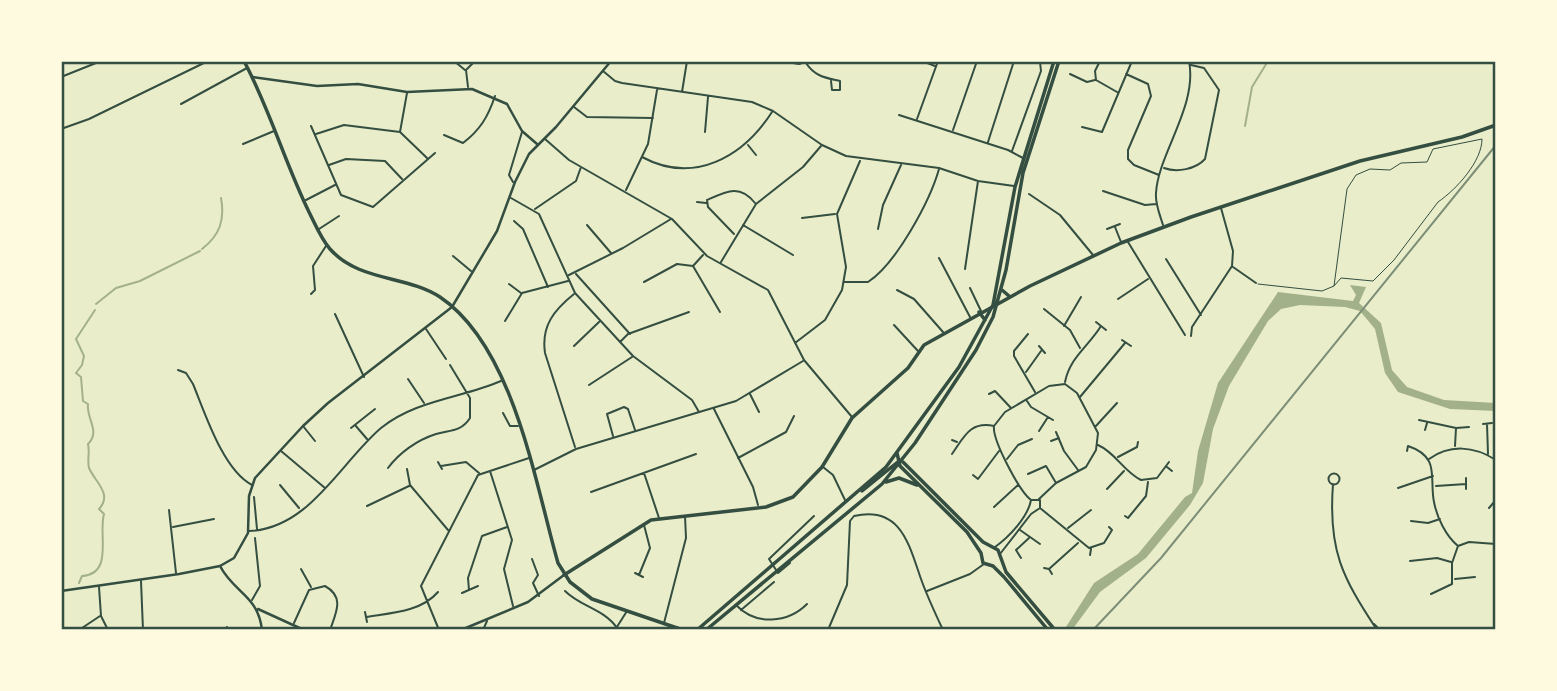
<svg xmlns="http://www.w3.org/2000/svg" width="1557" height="691" viewBox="0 0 1557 691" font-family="Merriweather,serif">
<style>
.water{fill:#a3b18a}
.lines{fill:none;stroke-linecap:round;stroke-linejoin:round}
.stream{stroke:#a3b18a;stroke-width:2}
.service{stroke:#344e41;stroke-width:1}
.minor{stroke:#344e41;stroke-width:2}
.tertiary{stroke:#344e41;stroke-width:2.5}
.primary{stroke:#344e41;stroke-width:3.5}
.trunk{stroke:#344e41;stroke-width:3.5}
.rail{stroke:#7c8e77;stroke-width:2}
.neatline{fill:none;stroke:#344e41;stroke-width:2.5}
</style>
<rect width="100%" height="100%" fill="#e9edc9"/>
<path class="water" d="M1350 285 1366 287 1359 303 1381 323 1392 370 1407 387 1444 400 1496 403V411L1450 409 1398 392 1385 373 1375 329 1360 311 1345 307 1300 305 1281 309 1268 321 1229 386 1213 429 1203 483 1190 505 1146 558 1100 592 1072 630H1064L1094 583 1138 554 1185 497 1192 493 1198 451 1218 383 1278 292 1353 301 1356 295Z"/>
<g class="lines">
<path class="stream" d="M1245 126 1252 87 1268 61
M202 249C220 235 225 220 221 198
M96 304 116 288 140 281 200 251
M79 583 82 576C114 574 98 534 104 514L99 509C113 494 95 482 89 468 87 461 90 452 88 444 101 431 86 419 88 404L83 401 81 377 76 373 82 365 84 356 76 339 95 310"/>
<path class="service" d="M1258 284 1322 291 1334 286 1347 189 1356 175 1370 169 1390 170 1401 163 1427 162 1433 149 1482 139C1482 161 1457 189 1438 202L1394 260 1373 281 1341 278 1334 286"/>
<path class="minor" d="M454 61 465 70
M780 61 799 64 809 61
M922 61 935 66
M1030 61 1052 63
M1100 61 1095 71 1096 80 1117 92
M426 62 432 61
M806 63C815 77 827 78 840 81V90H832L831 81
M603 71 615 81 622 83 752 102 773 111 822 145 846 156 939 168 978 181 1014 186
M1070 74 1087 82 1095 80
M1126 74 1148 84 1151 96 1128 150V159L1134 165 1159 175
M61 77 101 61
M468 87 466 70 475 61
M682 92 687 61
M181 104 247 68
M574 107 587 117 653 118
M899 115 1008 150 1023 158
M917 119 938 61
M311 126 341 195 373 207 435 153
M1082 127 1102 132 1132 61
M61 129 89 119 208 61
M953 130 977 61
M400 132 407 93
M705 132 708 97
M316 134 344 125 400 132 427 158
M444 135 463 143C480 130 488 117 495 96
M545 139 569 160 672 219 707 256 768 290 804 360 852 417
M988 142 1014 61
M243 144 274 131
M748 145 756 155
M1012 151 1041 71 1040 62
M642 157C694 185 743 157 772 112
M329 165 346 159 385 161 402 179
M1164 168C1177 173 1196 169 1205 159L1219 90 1204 68 1191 65
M513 182 509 175 522 132
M626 190 648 144 657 90
M1103 191 1145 205 1156 204
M1029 194 1060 215 1093 255
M511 198 539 214 575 293 633 356 692 400 699 412
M306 200 335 185
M697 202 706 203
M535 209 576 181 581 167
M802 218 835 214
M514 221 523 229 548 287
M587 225 611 253
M743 225 793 255
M1163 225C1160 215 1155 204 1156 193 1158 154 1198 106 1189 61
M1115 227 1121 242
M319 229 339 216
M878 229 883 205 901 165
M1107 229 1120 224
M734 234 708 207 707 200C727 191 740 184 755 203
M1128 242 1185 335
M453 256 471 271
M939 258 970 317
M1166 259 1201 315
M721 262 756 204 803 167 821 146
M693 266 720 312
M1233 267 1256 283
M965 269 978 181
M576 274 630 334
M569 275 623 248 671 219
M644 282 677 264 693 266 703 255
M845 282H868C896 264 930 201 939 169
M509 284 521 293
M970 288 981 311
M897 290 914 299 943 332
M311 294 315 290 313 266 326 246
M574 294C554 310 541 326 545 353L575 447
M1118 299 1148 279
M1044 309 1070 330 1080 348
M335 314 364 377
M505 321 522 293 568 281
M1096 322 1106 330
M894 325 918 351
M1064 326 1081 297
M426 329 446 359
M1028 334 1014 351V356L1035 392
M1191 336 1192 327 1232 266 1233 251 1221 208
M1122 340 1131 346
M620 342 628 334 689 312
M795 343 825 320 842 290 846 267 837 214 860 161
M574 346 599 322
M1039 346 1045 353
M178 370 186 373 193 384C205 413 223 470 252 485
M1026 372 1041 351
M408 379 424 403
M1065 382C1070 357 1088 347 1101 326
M589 385 632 357
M750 394 759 412
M989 394 995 391 1011 408
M1080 397 1125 343
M1027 401 1031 407 1053 420
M714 409 753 487 758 505
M503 413 510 426H518
M1419 420 1456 428 1469 427
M1483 424 1492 423
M1487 424 1488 454
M355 425 367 439
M303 426 315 441
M1095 427 1117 403
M351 428 375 409
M1425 430 1427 423
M1039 431 1048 417
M1056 432 1064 451 1078 470
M613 436 607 414 624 407 628 409 635 430
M952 440 957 442
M1051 441 1059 438
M1098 445C1116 453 1123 471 1141 480L1157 478 1169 462
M1455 446 1456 428
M281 451 325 488
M1407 451 1408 446C1441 457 1429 478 1434 502 1437 518 1446 536 1458 546
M952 454C964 437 970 421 994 426
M1118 457 1137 447 1138 442
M738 458 786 432 794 416
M1007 459 1018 445 1032 439
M1429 459C1450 444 1474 446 1496 460
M438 462 442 469
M441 466 466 462 479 473
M823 467 833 475 845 500
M1167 467 1172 471
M388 468C399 453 417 440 436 434 450 430 461 432 470 418V398L450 365
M407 469 410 485 448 530
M534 470 576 449 736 401 803 361
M490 471 512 540 504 569 513 606
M644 473 659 518
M1328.5 479a5.5 5.5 0 1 1 11 0a5.5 5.5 0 1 1-11 0Z
M1028 474 1046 466 1056 483
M973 475 978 479 999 451
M1466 478V489
M1333 484C1328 550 1342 577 1377 630
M280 485 299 508
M1436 486 1466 484
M1398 488 1433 476
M1107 489 1124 471
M591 492 696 454
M254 497 257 529
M1031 500C1020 492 992 440 994 426L1005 412 1049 386 1065 384 1077 393 1098 433 1096 450 1086 467 1056 483 1039 499
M367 506 409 486
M994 507 1018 485
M1040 508 1089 548 1104 543 1112 530 1109 527
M1489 508 1495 501
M169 510 176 573
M1125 516 1128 518 1146 496 1148 482
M1411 521 1428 523 1440 519
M173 527 214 519
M1068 528 1091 510
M1020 530 1040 544
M249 531C309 529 340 463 381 428 415 400 462 398 501 381
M995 547C1009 537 1028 517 1031 500H1040V508L1031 514 1000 554
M1090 555 1091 549
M1021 558 1016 550 1029 538
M532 559 538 575 533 583 539 596
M1410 561 1437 558 1451 562
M790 563 778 573 769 559 814 516
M1044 568 1049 569 1052 574
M301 569 311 587
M1049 569 1078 543
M635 573 643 577
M639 575 650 548 644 525
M1455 579 1475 577
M141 581 143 630
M99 587 101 616 108 630
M469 590 468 578 482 536 507 527
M565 591C581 607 604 609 617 628
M927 591 970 574 984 564
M462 593 478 586
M1431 594 1452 584V563L1458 546 1469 542 1496 544
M252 600 260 586 255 538
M736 605C756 626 788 623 807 604
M741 610 774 582
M365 612 367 622
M366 617C390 613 421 612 438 592
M294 623 309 590 325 586C345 597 336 613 330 630
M664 623 686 538 685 516
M1374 624 1380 630
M227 627 228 630
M79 630 100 616
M231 630 233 629
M439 630 421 586 478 475 529 458
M483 630 487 621
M615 630 627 611
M828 630 847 585 850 521 854 516C901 505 909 545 921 579 927 596 935 613 943 630"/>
<path class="tertiary" d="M253 77 317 86 358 84 407 92 472 89 507 104 522 131 537 144
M220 566C234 593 258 595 262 630
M61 591 179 574 220 566 234 558 248 533 249 496 255 478 303 426 328 403 452 307 497 231 515 182 529 154 556 127 611 61
M258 609 304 630
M461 630 528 602 564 575"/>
<path class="primary" d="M244 61C270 110 285 163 309 212 315 224 321 239 330 249 359 282 407 275 440 297 514 347 535 483 558 563L570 582 592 599 683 630
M564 575 651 520 766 507 793 497 822 467 852 418 908 368 924 345 1030 286 1121 243 1191 217 1360 161 1462 137 1496 125"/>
<path class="trunk" d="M1002 290 1009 296
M979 312 985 320
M897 453 900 466 967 532 981 553 983 563 993 566 1004 577 1048 630
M903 462 983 542 998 550 1006 572 1055 630
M886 482 899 478 917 485
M862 491 899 461
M677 628 679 630
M697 630 886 467 959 367 993 305 1015 187 1054 61
M706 630 882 484 915 443 976 350 993 317 1006 270 1023 173 1059 61"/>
<path class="rail" d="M1093 630 1161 558 1496 145"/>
</g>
<rect width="1557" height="691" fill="none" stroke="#fefae0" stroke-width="126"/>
<rect x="63" y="63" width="1431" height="565" class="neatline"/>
</svg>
